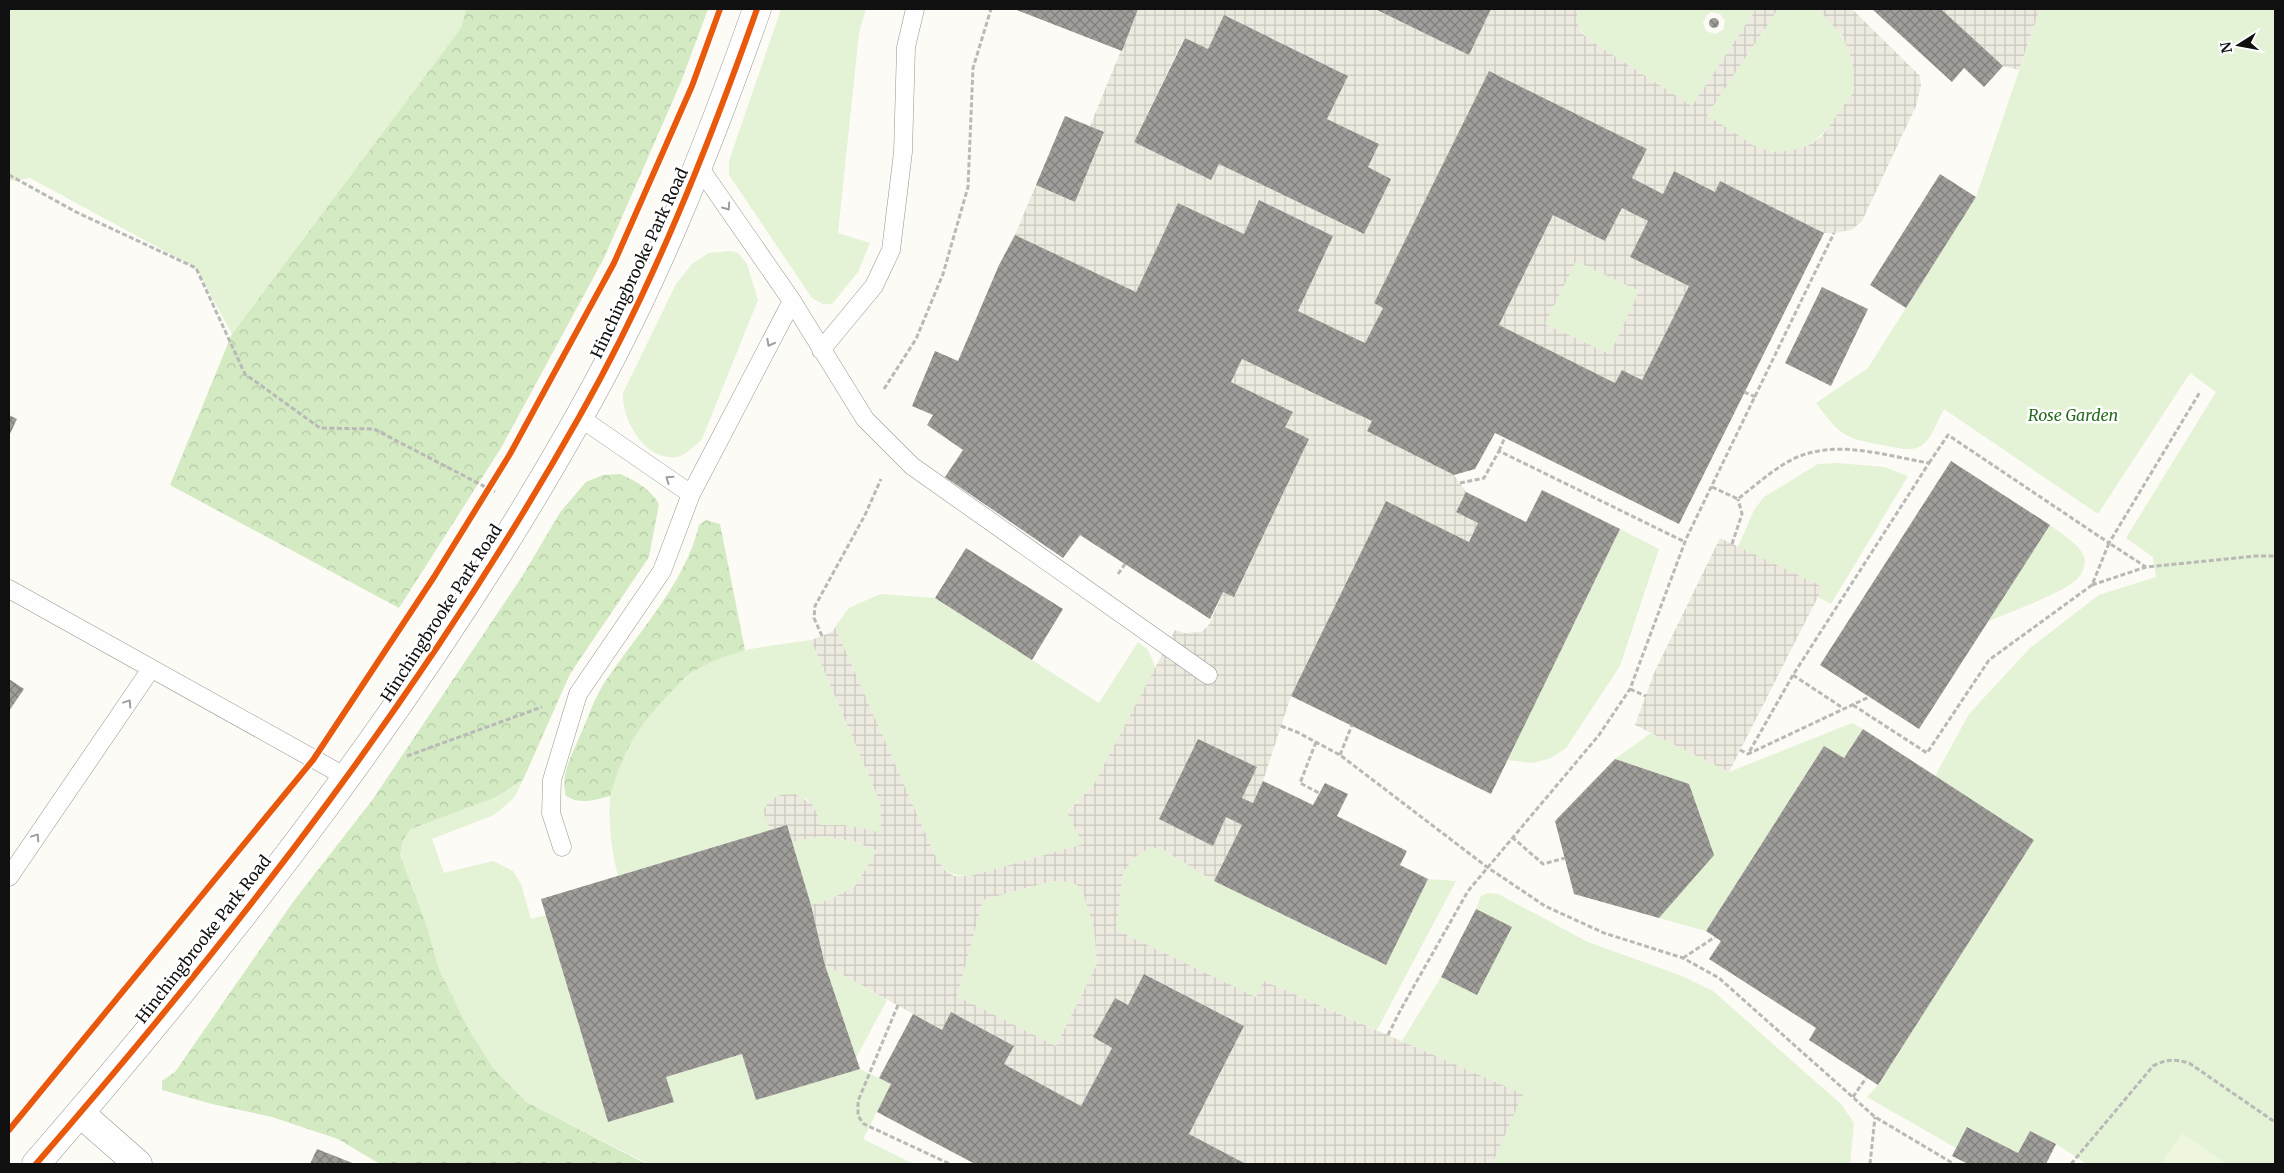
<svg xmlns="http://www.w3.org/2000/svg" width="2284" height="1173" viewBox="0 0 2284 1173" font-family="Merriweather,serif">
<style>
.grass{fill:#e4f2d5;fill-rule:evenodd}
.forest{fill:url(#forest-crowns)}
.pitch{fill:#eef6de}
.plaza{fill:url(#plaza-grid);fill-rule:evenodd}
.building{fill:url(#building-cross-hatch);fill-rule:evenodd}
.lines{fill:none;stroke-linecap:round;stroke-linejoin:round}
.service-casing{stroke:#969693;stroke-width:19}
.minor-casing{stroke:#969693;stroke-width:29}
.tertiary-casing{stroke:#969693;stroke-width:29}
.path{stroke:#b9b9b8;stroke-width:3;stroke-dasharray:5 2.5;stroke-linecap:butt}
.service{stroke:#fffefe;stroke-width:18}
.minor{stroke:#fffefe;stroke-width:28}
.tertiary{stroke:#fffefe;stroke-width:28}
.cycleway-casing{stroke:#fff;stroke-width:9}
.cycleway{stroke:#e8590c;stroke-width:6}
.oneway{stroke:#9f9f9f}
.labels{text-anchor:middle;stroke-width:5;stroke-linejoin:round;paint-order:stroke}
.street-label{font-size:16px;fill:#101010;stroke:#fff}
.park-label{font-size:16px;font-style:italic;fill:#276b1d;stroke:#fff}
</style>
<defs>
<pattern id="forest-crowns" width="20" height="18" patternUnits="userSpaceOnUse" patternTransform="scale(1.25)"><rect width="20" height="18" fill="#d3eac2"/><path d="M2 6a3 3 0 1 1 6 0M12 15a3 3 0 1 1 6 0" fill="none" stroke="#b4c8a6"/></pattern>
<pattern id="plaza-grid" width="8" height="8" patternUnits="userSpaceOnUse" patternTransform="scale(1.25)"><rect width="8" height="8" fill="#edeae0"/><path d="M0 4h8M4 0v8" fill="none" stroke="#cac8bf"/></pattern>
<pattern id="building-cross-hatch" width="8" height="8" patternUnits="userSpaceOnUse" patternTransform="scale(1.25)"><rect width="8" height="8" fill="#a09e9a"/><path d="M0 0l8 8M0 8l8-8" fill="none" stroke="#817f7c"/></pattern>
</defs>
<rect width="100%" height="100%" fill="#fcfbf5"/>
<path class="grass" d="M9 9H466L461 28 232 334 196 268 30 178 9 181Z
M781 9H866L859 33 838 233 870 243 858 272 832 304H823L812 298 729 175V161Z
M1578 9H1756L1692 106 1594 43C1583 34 1573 24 1578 9ZM1711 12 1720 14 1725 21 1723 30 1715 34 1706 31 1703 23 1707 15Z
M1778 9C1790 9 1805 6 1817 9 1823 10 1829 19 1833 24 1848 42 1858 67 1853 91 1852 99 1844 108 1840 114 1823 135 1801 159 1770 151 1747 145 1727 128 1707 115Z
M2040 9H2275V1164H2087L2056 1144 2030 1131 2018 1153 1968 1127 1956 1148 1867 1097 1878 1085 2034 840 1935 776 1969 714 2030 648 2099 595 2156 577 2153 557 2126 538 2216 392 2190 373 2098 514 1944 409C1937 420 1932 441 1919 447 1910 451 1897 448 1888 446 1846 439 1841 437 1816 403L1868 368 1976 197Z
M730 251 738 253 747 264 758 300 702 439C696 445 686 455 677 457 644 461 622 420 623 393L676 284 692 264 709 253Z
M1576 260 1639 291 1610 354 1545 324Z
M1838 463 1884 467 1908 476 1831 604 1818 597 1823 587 1738 547 1754 510 1764 497 1818 464Z
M2050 525C2060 533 2080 544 2084 557 2086 564 2083 572 2078 578 2066 592 2007 613 1987 622Z
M1620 529 1659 549 1620 666 1566 748 1551 758 1533 763 1507 760Z
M880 594 935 598 1099 703 1138 642 1148 650 1156 669 1093 786 1067 811 1083 844 970 876C953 876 947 873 937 860L835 627 849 608Z
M811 640 880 802 881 834 843 825H820C818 814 814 806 805 798L771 830 618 876C612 852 608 822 610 797 614 749 674 675 718 658 747 647 780 645 811 640Z
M1852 723 1863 729 1844 758 1824 746 1706 931 1659 918 1713 855 1615 759 1651 733 1729 772Z
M523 780 514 798 494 815 432 839 444 873 493 861 513 871 521 884 531 919 546 915 608 1122 674 1102 666 1077 742 1054 860 1069 891 1084 863 1139 914 1164H648L525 1101 493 1068 468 1028 439 969 426 924 400 855 403 840 411 829 494 798Z
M823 836 856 842 877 851 855 886 836 897 811 905 791 842Z
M1150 848 1162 849 1214 881 1385 965 1428 879 1456 881 1377 1030 1264 981 1257 998 1116 930 1123 872 1135 857Z
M1052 881 1069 882 1078 885 1083 893 1094 928 1097 964 1056 1046 957 996 983 900Z
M1488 893 1498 894 1588 942 1682 976 1713 991 1841 1104 1854 1123 1850 1164H1492L1522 1094 1402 1041 1441 977 1477 995 1476 909 1481 896Z
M825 965 887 1000 856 1058Z"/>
<path class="forest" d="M466 9H708L681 82 604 258 501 448 399 608 170 485 232 334 461 28Z
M620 474C636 481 650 489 659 504L649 557 570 674 523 780 494 798 411 829 403 840 400 855 426 924 439 969 468 1028 493 1068 525 1101 621 1151 646 1164H652H380L338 1139 272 1117 212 1104 162 1090V1081L175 1072 293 902 373 799 523 575 561 511 586 482 603 475Z
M706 520 720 524 745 650C727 656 709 661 693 672 686 676 679 684 673 690 639 724 623 750 610 796 594 800 581 805 566 796 560 775 571 757 579 738 587 721 593 701 603 685 635 636 686 583 699 525Z"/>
<path class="pitch" d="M2182 1133 2227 1164H2161Z"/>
<path class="plaza" d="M1138 9H1375L1469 55 1491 9H1578L1577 14 1578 25 1583 34 1594 43 1692 106 1756 9H1778L1707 115 1753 145 1772 152 1789 151 1807 146 1822 136 1853 93 1854 78 1852 59 1842 35 1818 9H1852L1920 76 1921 86 1916 106 1862 221 1851 230 1834 233H1824L1720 181 1715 192 1674 171 1663 194 1632 178 1647 149 1489 71 1374 303 1383 308 1365 343 1298 311 1333 236 1260 200 1244 234 1178 203 1136 292 1015 235 1036 185 1075 202 1104 133 1090 126ZM1224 15 1348 76 1327 119 1379 144 1368 167 1391 179 1364 234 1219 164 1211 180 1134 142 1184 38 1208 49Z
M1941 9H2040L2019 70 2003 66Z
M1622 208 1648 221 1689 286 1642 380 1622 370 1615 383 1499 325 1553 215 1605 241ZM1576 261 1639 291 1610 354 1545 324Z
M1242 359 1372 421 1454 475 1466 492 1456 512 1478 523 1469 542 1386 501 1291 696 1263 781 1253 803 1242 798 1257 767 1198 739 1159 819 1213 845 1226 817 1242 825 1214 881 1162 849 1150 848 1135 857 1123 872 1116 930 1256 997 1264 981 1523 1094 1492 1164H1246L1189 1134 1244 1026 1145 974 1128 1005 1115 998 1093 1037 1112 1048 1081 1106 1004 1064 1014 1046 942 1030 825 965 811 905 833 898 855 886 877 851 856 842 823 836 791 842 771 830 763 811 769 801 780 795 795 794 812 804 818 816 820 825H843L872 830 881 834 880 802 811 640 832 632 835 627 937 860 945 870 954 876H970L1083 844 1067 812 1093 786 1175 630 1184 633 1201 632 1209 625 1223 592 1235 596 1309 439 1285 427 1293 412 1231 382ZM1052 881 1069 882 1077 885 1083 893 1094 928 1097 964 1056 1046 957 996 983 900Z
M1720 538 1823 587 1729 772 1635 725 1654 673Z"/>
<path class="building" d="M1014 9H1138L1122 51Z
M1375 9H1491L1469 55Z
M1872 9H1941L2003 66 1984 87 1964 68 1952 82Z
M1224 15 1348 76 1327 119 1379 144 1368 167 1391 179 1364 234 1219 164 1211 180 1134 142 1185 38 1208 49Z
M1709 23a5 5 0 1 1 10 0a5 5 0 1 1-10 0Z
M1489 71 1647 149 1632 178 1663 194 1674 171 1715 192 1720 181 1824 233 1679 524 1495 433 1475 469 1454 475 1367 431 1372 421 1242 359 1231 382 1293 412 1285 427 1309 439 1234 597 1223 592 1210 619 1080 535 1063 558 945 477 963 450 927 425 933 415 912 406 935 351 958 361 999 265 1015 235 1136 292 1178 203 1244 234 1259 200 1333 236 1298 311 1365 343 1383 308 1374 303ZM1622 208 1648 221 1630 257 1689 286 1642 380 1622 370 1615 383 1499 325 1553 215 1605 241Z
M1065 116 1104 132 1075 202 1036 185Z
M1940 174 1976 197 1906 308 1870 285Z
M1822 287 1868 309 1831 386 1785 363Z
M9 415 17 419 9 436Z
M1951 461 2050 525 1919 729 1820 665Z
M1542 490 1620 529 1491 794 1291 696 1386 501 1469 542 1478 523 1456 512 1466 492 1526 522Z
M966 548 1063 609 1032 660 935 598Z
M9 679 24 689 9 711Z
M1863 729 2034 840 1878 1085 1809 1040 1816 1028 1709 959 1721 941 1706 931 1824 746 1844 758Z
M1198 739 1257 767 1242 798 1253 803 1263 781 1313 805 1325 783 1348 794 1337 816 1407 851 1400 865 1428 879 1386 965 1214 881 1242 825 1226 817 1213 846 1159 819Z
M1615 759 1689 784 1714 855 1659 918 1574 894 1555 821Z
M787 825 811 905 825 965 860 1069 756 1100 742 1054 666 1077 674 1102 608 1122 541 899Z
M1476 909 1512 927 1477 995 1441 977Z
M1144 974 1244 1026 1189 1134 1246 1164H975L877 1112 891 1084 879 1078 913 1014 942 1030 951 1012 1014 1046 1004 1064 1081 1106 1112 1048 1093 1037 1115 998 1128 1005Z
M1967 1127 2018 1153 2030 1131 2056 1144 2046 1164H1968L1952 1156Z
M317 1149 355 1164H310Z"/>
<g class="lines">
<g class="service-casing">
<path id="service" d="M792 301 865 419 912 466 1208 675
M821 350 874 286 891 250 903 152 906 47 915 9
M579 417 691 494 792 301 699 167
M9 589 346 777
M562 847 551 813 552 780 578 694 662 571 691 494
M9 877 151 669"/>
</g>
<g class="minor-casing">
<path id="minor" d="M80 1113 138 1164"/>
</g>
<g class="tertiary-casing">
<path id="tertiary" d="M36 1164C237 933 427 687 578 419 652 289 707 150 757 9"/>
</g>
<path class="path" d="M9 175 76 212 196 268 245 374 320 428 374 429 495 492
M884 389 916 339 943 274 968 187 973 68 991 9
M1744 392 1756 397
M1499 451 1505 437
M1929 463 1948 435 2109 543 2200 392
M1460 483 1484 478 1499 451 1685 542
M1712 487 1738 499C1753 487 1768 474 1784 464 1829 436 1881 455 1929 463L1793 675 1748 754 1869 697
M1732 544 1742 514 1738 499
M1118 574 1125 564
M2092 585 2146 567 2255 556H2275
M822 636 814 618 815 606 865 515 881 479
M1793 675 1843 708
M1630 689 1646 696
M1853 705 1927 753 1989 660 2092 585 2109 543 2146 567
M1281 726 1297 732 1340 755 1487 867 1545 906 1604 933 1683 958 1719 978 1875 1117 1954 1164
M1316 742 1300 783 1319 793
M1740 750 1748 754
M1340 755 1352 725
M407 756 542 707
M1512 837 1543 864 1565 858
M1683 958 1715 937
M898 1005 858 1101V1116L864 1124 950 1164
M1388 1035 1401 1009 1468 891 1599 735 1630 689 1686 539 1834 233
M1853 1097 1866 1078
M1870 1164 1875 1117
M2071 1164 2153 1066C2166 1059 2175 1059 2189 1063L2275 1122"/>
<use href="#service" class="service"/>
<use href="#minor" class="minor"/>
<use href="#tertiary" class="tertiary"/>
<g class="cycleway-casing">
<path id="cycleway" d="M9 1130 313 760 434 577 510 454 614 263 692 86 720 9
M36 1164C237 933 427 687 578 419 652 289 707 150 757 9"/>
</g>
<use href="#cycleway" class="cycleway"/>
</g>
<defs><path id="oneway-chevron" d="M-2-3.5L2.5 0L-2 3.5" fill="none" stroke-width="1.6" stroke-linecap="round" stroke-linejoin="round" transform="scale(1.25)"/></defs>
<g class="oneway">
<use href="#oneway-chevron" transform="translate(727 207) rotate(55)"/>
<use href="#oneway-chevron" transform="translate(770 343) rotate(118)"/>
<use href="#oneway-chevron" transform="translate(669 479) rotate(-145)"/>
<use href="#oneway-chevron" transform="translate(128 703) rotate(-56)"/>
<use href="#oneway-chevron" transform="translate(36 837) rotate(-56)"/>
</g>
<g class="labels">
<g class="street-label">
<text transform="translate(639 263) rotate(-65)" y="6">Hinchingbrooke Park Road</text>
<text transform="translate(441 613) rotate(-57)" y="6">Hinchingbrooke Park Road</text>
<text transform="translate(203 939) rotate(-52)" y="6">Hinchingbrooke Park Road</text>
</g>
<g class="park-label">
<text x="2073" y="421">Rose Garden</text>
</g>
</g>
<rect width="2284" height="1173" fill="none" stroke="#101010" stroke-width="20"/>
<g transform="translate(2239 45) rotate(259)" stroke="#ffffff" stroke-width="4" paint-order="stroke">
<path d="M0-4L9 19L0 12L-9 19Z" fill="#101010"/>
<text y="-8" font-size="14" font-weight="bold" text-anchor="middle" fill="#101010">N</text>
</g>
</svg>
